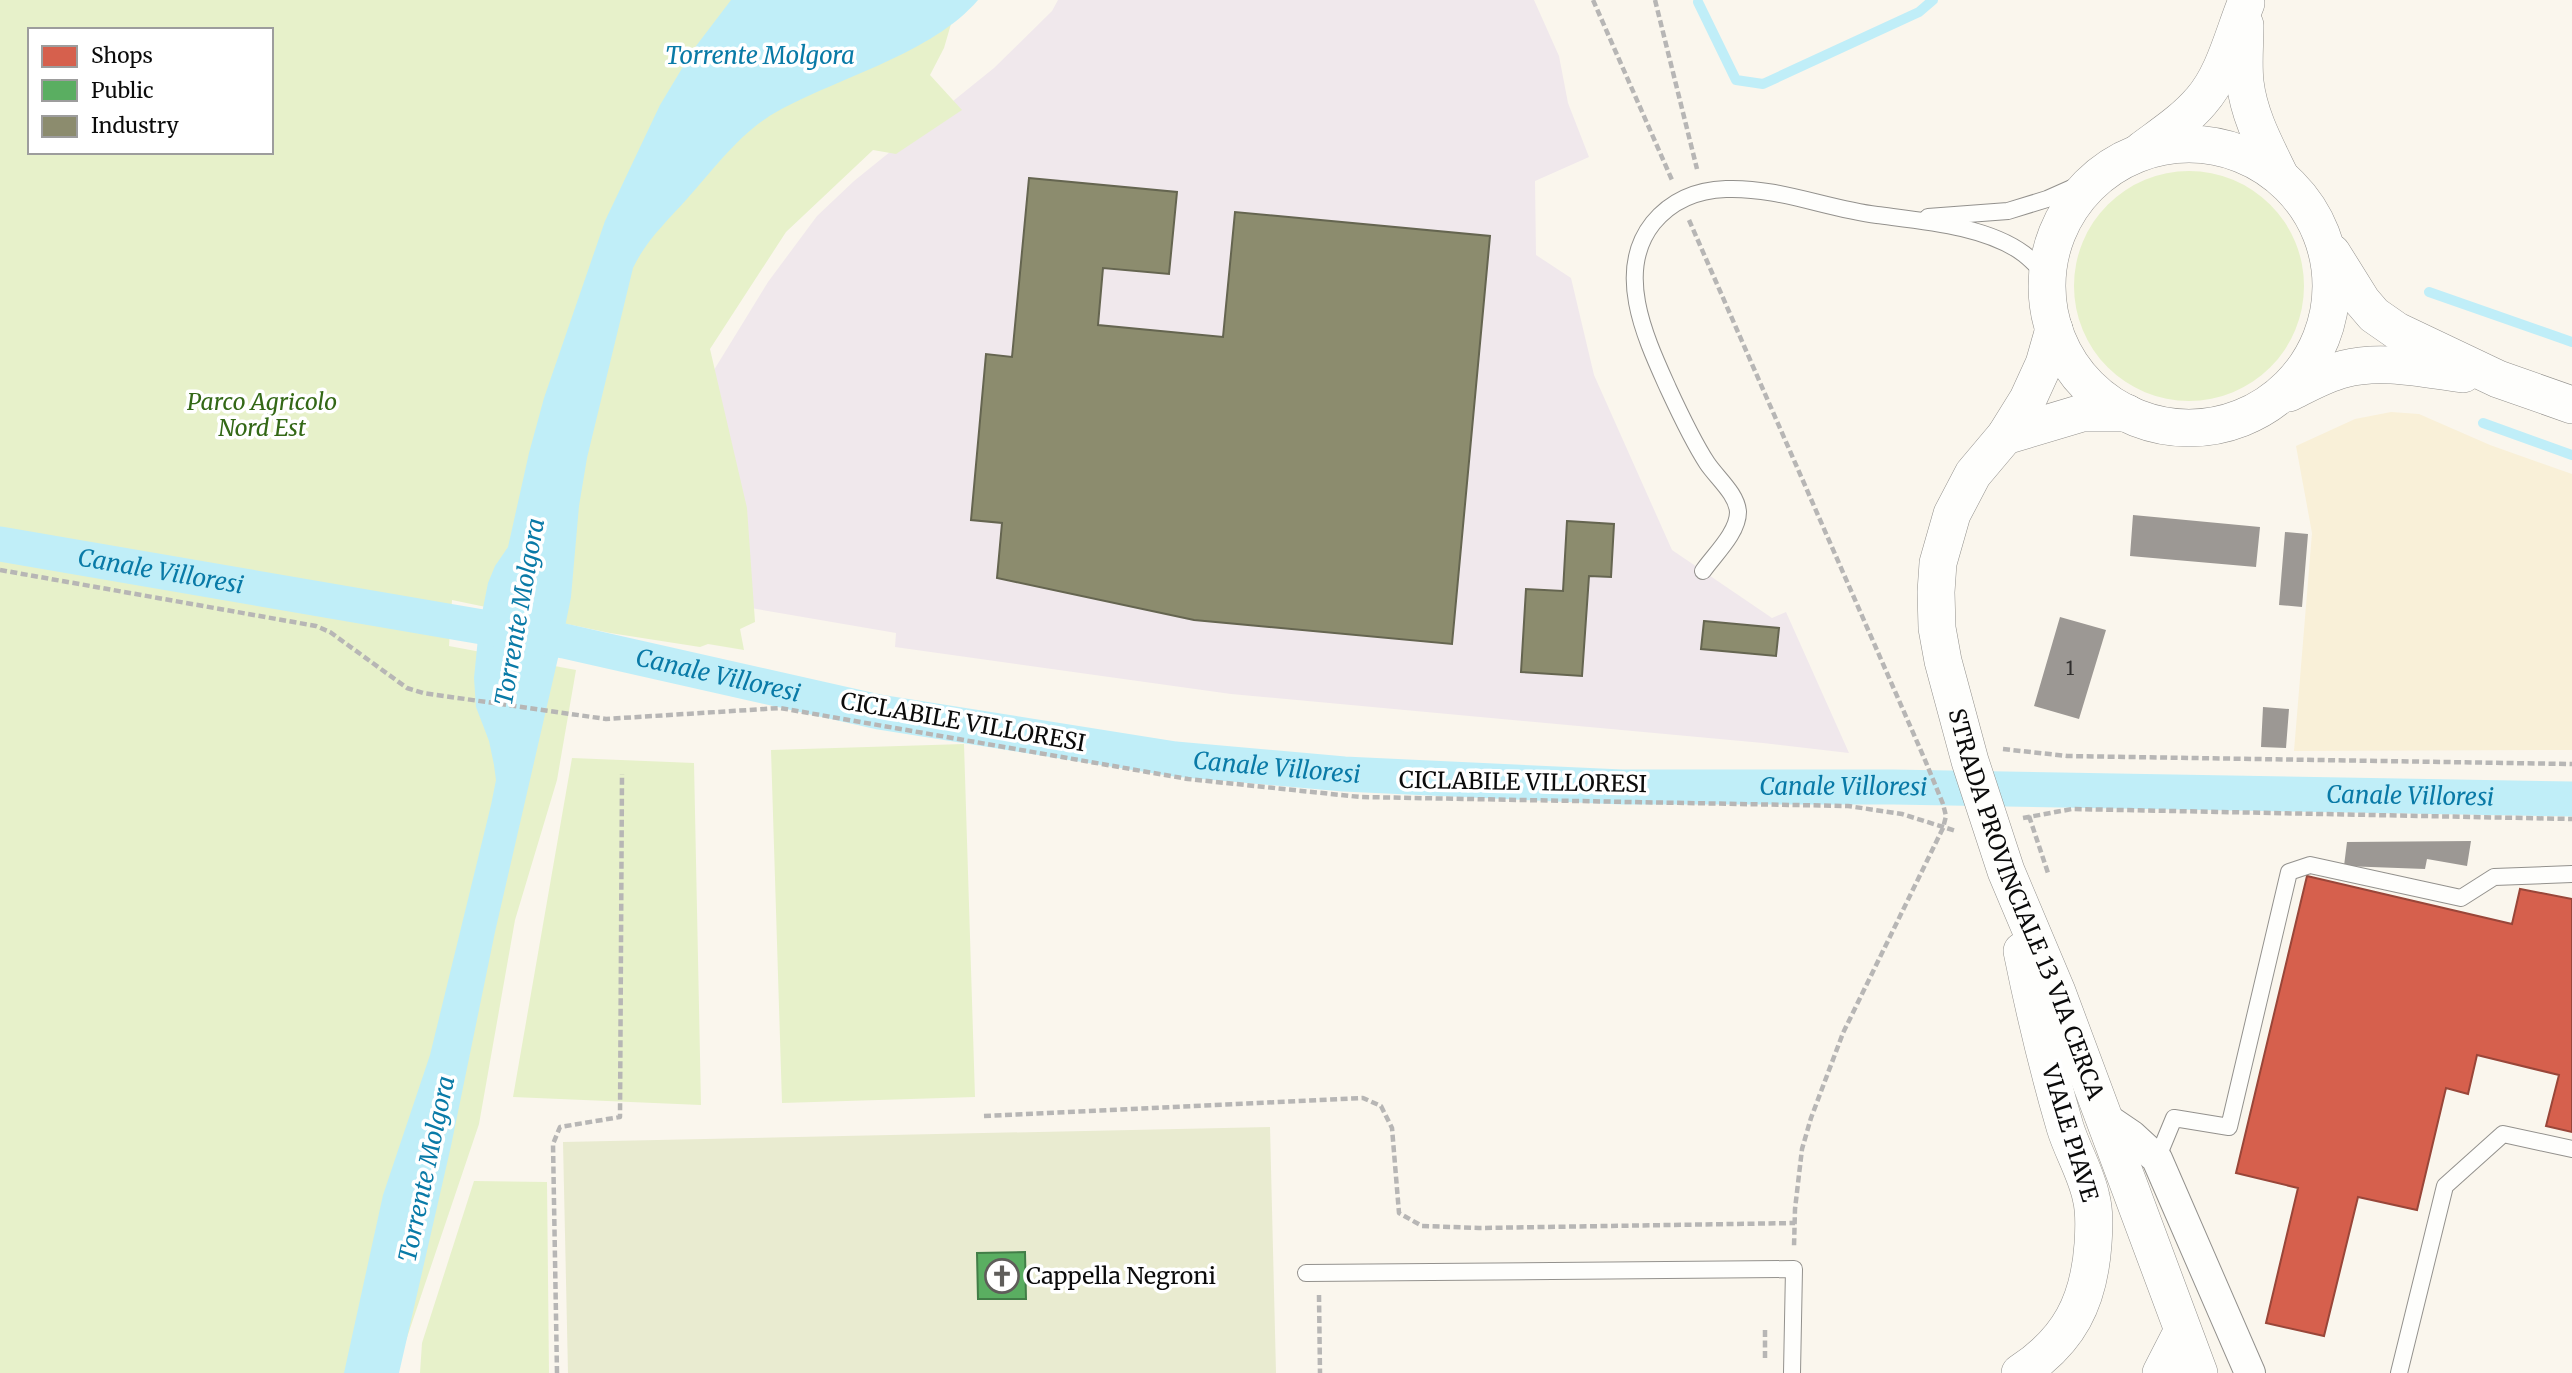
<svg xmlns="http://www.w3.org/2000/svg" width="2572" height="1373" viewBox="0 0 2572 1373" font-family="Merriweather,serif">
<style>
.industrial{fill:#f0e8ec}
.farmland{fill:#f9f0d8}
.green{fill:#e7f1ca;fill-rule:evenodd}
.cemetery{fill:#e9ebd0}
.water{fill:#c0eef8}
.shops{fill:#d6604d;stroke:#994639;stroke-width:2}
.public{fill:#5aae61;stroke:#427d47;stroke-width:2}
.industry{fill:#8c8c6e;stroke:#656550;stroke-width:2}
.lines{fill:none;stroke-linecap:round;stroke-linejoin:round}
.stream{stroke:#c0eef8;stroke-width:10}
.canal{stroke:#c0eef8;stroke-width:35}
.building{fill:#9c9894}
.service-casing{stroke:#93918d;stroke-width:18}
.minor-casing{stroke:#93918d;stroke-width:32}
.tertiary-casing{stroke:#93918d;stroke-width:38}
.path{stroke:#b7b6b5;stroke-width:4.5;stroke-dasharray:7 3.5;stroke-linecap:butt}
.service{stroke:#fefefc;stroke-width:16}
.minor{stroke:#fefefc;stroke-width:30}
.tertiary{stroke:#fefefc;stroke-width:37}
.labels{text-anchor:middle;stroke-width:7;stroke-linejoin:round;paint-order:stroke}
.number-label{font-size:19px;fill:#2f2e2d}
.park-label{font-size:23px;font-style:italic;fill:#336816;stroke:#fff}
.street-label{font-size:23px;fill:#0b0b0b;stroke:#fff}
.poi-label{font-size:23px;fill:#0b0b0b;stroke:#fff;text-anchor:start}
.water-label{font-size:24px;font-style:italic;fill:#097aa7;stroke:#fff}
</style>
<rect width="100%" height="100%" fill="#faf6ed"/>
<path class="industrial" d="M1058 0H1534L1559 56 1568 103 1589 157 1535 181 1536 255 1571 278 1594 375 1672 550 1772 618 1786 612 1849 753 1763 743 1231 694 895 647 896 633 751 608 706 383 768 282 817 216 854 181 994 68 1052 11Z"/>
<path class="farmland" d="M2391 412 2419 414 2490 445 2572 474V750L2294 751 2312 533 2296 446 2355 419Z"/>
<path class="green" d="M0 0H958L944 48 930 75 962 110 896 154 873 150 786 232 710 349 747 508 755 622 740 629 744 650 708 644 700 647 610 633 452 600 449 646 576 670 557 780 515 920 479 1124 395 1373H0ZM30 30H271V152H30Z
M2074 286a115 115 0 1 1 230 0a115 115 0 1 1-230 0Z
M964 744 975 1097 782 1103 771 750Z
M572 758 694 763 701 1105 513 1097Z
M474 1181 547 1182 549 1373H420L422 1343Z"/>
<path class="cemetery" d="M1270 1127 1276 1373H568L563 1142Z"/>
<path class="water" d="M731 0H978C933 53 838 78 778 111 741 131 713 170 686 200 667 221 645 242 633 268L587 458 579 506 571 597 564 632 495 932 451 1146 399 1373H344L383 1195 430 1055 491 805 496 780 494 765 489 741 476 707 474 678 479 628 488 583 495 566 508 547 529 453 544 398 605 221 660 105 693 50Z"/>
<path class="shops" d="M2307 876 2512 924 2520 889 2572 899V1132L2546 1126 2559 1075 2477 1055 2468 1094 2446 1088 2417 1210 2358 1197 2324 1336 2266 1323 2298 1188 2236 1173Z"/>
<path class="public" d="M1025 1252 1026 1299H978L977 1253Z"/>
<path class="industry" d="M1029 178 1177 192 1169 274 1103 268 1098 325 1223 337 1235 212 1490 236 1452 644 1194 620 997 578 1002 523 971 520 986 354 1012 357Z
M1567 521 1614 524 1611 577 1589 576 1582 676 1521 672 1526 589 1563 591Z
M1704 621 1779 628 1776 656 1701 649Z"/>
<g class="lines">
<path class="stream" d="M1698 2 1736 80 1763 84 1919 12 1933 0
M2429 292 2572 342
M2483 423 2572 455"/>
<path class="canal" id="s1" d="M0 544 564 641 879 712 1175 759 1344 774 1622 787H1893L2572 799"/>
</g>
<path class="building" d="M2133 515 2260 527 2256 567 2130 556Z
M2285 532 2308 534 2302 607 2279 605Z
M2060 617 2106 630 2079 719 2034 706Z
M2263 707 2289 709 2286 748 2261 747Z
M2471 841 2467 866 2427 859 2425 869 2344 866 2347 842Z"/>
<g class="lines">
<g class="service-casing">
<path id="service" d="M1928 217 2008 211 2047 199 2101 175
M1703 571C1714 555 1738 533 1738 512 1737 494 1717 478 1707 463 1692 440 1680 414 1668 388 1646 339 1614 272 1653 223 1672 200 1696 190 1726 189 1778 187 1827 209 1877 215 1923 221 1987 226 2024 254 2033 261 2040 269 2047 276
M2157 1159 2174 1118 2229 1127 2289 872 2310 865 2461 898 2494 877 2572 874
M1306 1273 1794 1269 1792 1373
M2399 1373 2445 1186 2503 1134 2572 1149"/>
</g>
<g class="minor-casing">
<path id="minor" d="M2104 1117 2132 1136 2157 1159 2250 1373"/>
</g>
<g class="tertiary-casing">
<g id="tertiary">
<path d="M2245 25C2245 44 2243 63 2245 82 2249 116 2265 145 2280 176"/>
<circle cx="2189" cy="286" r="142"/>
<path d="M2142 150C2162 135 2185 120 2201 101 2224 75 2233 35 2246 3"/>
<path d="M2332 253 2362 301 2374 315 2397 331 2498 379 2572 405"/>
<path id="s2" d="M2054 329 2044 364 2028 399 2005 436 1973 474 1952 514 1938 563 1936 592 1937 628 1943 661 1970 761 2006 871 2057 992 2199 1373"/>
<path d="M2289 393C2307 384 2324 374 2344 369 2382 359 2424 369 2463 374"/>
<path d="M2005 436 2082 413H2127"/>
<path d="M2020 1373C2069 1341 2089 1302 2093 1244 2094 1229 2095 1212 2091 1197 2086 1173 2072 1150 2065 1127 2048 1069 2034 1010 2022 951"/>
<path d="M2161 1373 2182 1332"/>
</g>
</g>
<path class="path" d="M1593 0 1672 180
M1655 0 1697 169
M1689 220 1925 760 1943 804 1946 816 1943 828 1843 1033 1811 1118 1802 1149 1795 1209 1794 1247
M0 570 316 626 330 632 407 688 423 693 606 719 780 708 1188 779 1360 797 1848 806 1902 814 1956 831
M2003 749 2067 756 2572 764
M2029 816 2048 873
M2023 818 2072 809 2572 819
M984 1116 1363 1098 1381 1106 1392 1128 1399 1213 1422 1226 1479 1228 1795 1223
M1319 1295 1320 1373
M1765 1358V1328
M557 1373 553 1144 560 1127 620 1117 622 774"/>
<use href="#service" class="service"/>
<use href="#minor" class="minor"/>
<use href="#tertiary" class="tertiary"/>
</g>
<defs>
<g id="church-ring" transform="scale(1.75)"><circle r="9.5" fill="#fff" stroke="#5f5d5a" stroke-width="1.5"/><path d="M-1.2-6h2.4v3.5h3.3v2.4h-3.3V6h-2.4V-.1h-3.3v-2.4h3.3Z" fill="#5f5d5a"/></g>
</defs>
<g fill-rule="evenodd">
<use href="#church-ring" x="1002" y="1276"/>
</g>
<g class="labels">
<g class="number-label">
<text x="2070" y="675">1</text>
</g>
<g class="park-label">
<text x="262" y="410">Parco Agricolo<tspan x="262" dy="26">Nord Est</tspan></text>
</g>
<g class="street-label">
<text transform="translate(963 722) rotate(10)" y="8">CICLABILE VILLORESI</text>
<text transform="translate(1523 782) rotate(1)" y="8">CICLABILE VILLORESI</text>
<text dy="8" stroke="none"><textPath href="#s2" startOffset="620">STRADA PROVINCIALE 13 VIA CERCA</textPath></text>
<text transform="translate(2070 1133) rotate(73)" y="8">VIALE PIAVE</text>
</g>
<g class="poi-label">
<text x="1026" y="1284">Cappella Negroni</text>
</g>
<g class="water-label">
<text x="760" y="64">Torrente Molgora</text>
<text dy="8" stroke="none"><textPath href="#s1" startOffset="163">Canale Villoresi</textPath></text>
<text transform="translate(520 612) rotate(-80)" y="8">Torrente Molgora</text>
<text dy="8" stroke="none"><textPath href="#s1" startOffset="730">Canale Villoresi</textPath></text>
<text dy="8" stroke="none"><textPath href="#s1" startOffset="1297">Canale Villoresi</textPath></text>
<text dy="8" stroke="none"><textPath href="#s1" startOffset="1864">Canale Villoresi</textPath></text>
<text dy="8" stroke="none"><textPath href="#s1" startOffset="2431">Canale Villoresi</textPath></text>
<text transform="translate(427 1169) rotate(-78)" y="8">Torrente Molgora</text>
</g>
</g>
<rect x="28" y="28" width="245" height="126" fill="#ffffff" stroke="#9d9d9d" stroke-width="2"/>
<rect x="42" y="46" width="35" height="21" fill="#d6604d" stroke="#9d9d9d" stroke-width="2"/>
<text x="91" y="63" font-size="21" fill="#0b0b0b">Shops</text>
<rect x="42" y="80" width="35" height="21" fill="#5aae61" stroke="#9d9d9d" stroke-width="2"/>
<text x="91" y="98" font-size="21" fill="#0b0b0b">Public</text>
<rect x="42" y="116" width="35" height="21" fill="#8c8c6e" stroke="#9d9d9d" stroke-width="2"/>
<text x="91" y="133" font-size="21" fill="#0b0b0b">Industry</text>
</svg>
